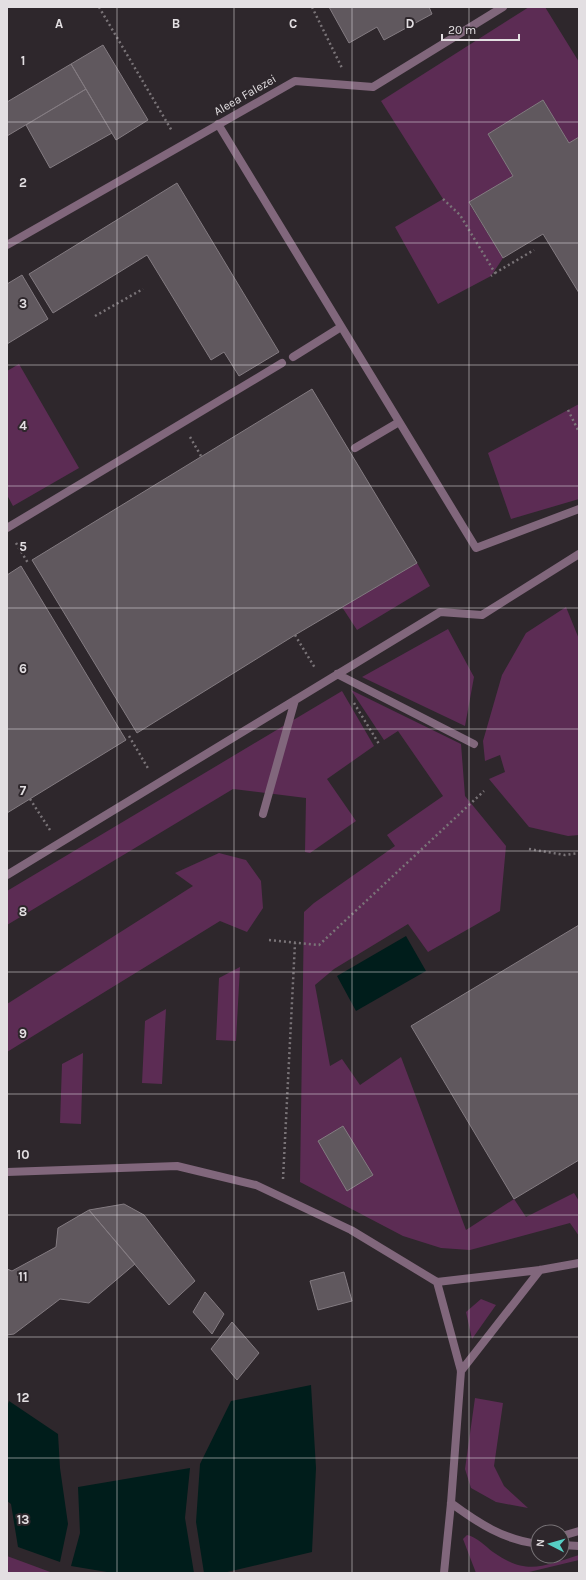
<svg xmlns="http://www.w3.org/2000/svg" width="586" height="1580" viewBox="0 0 586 1580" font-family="Karla,sans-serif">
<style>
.green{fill:#5c2c54}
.water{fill:#001d1b}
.building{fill:#60585e;stroke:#837b81}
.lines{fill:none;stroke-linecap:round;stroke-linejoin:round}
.path{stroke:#7a7478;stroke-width:2.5;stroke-dasharray:2 3;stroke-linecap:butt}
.lane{stroke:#81677c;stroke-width:8}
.street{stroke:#81677c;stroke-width:8}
.grid{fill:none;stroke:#e3dfe2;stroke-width:1;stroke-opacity:0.55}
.labels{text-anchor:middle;stroke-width:4;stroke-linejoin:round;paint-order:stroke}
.street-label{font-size:12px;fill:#e3dfe2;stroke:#2e272c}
.grid-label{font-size:13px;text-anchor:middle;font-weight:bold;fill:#e3dfe2;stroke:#2e272c;stroke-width:4;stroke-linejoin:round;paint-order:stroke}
</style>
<rect width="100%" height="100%" fill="#2e272c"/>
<path class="green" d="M529 7H545L579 62V137L569 143 543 100 488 134 513 176 469 203 503 258 491 276 438 304 395 227 443 199 381 101Z
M19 364 79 468 13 506 7 495V371Z
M579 404V499L511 519 488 453Z
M417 563 430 586 357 630 342 607Z
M566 607 579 639V835L568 836 529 827 489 779 505 772 500 755 485 761 483 741 502 675 526 633Z
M448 629 474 677 465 726 362 677Z
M351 690 461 744 465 796 506 846 500 911 428 952 408 924 334 969 315 985 330 1066 342 1059 360 1085 401 1057 466 1230 514 1199 526 1217 574 1193 579 1201V1236L570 1223 470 1250 441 1248 403 1236 300 1182 304 912 314 903 395 846 387 835 443 796 398 731 384 740Z
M342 691 374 746 327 779 356 821 310 853 305 852 306 798 233 789 7 925V891Z
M219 853 246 860 261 881 263 908 247 932 220 921 7 1052V1004L193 886 175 873Z
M240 967 236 1041 216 1040 219 978Z
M166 1009 162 1084 142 1083 145 1021Z
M83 1053 81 1124 60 1123 62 1064Z
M481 1299 496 1305 472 1339 466 1312Z
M475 1398 503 1403 494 1466 504 1486 528 1508 496 1502 471 1488 465 1469Z
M467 1535C477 1537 485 1546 493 1552 527 1576 543 1566 579 1555V1560L525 1573H476L463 1539Z
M7 1556 53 1573H7Z"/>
<path class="water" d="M406 936 426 971 356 1011 337 976Z
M311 1385 316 1468 312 1552 223 1573H204L196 1522 200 1464 231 1401Z
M9 1401 58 1434 60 1468 68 1524 60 1562 18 1547 11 1504 7 1501V1407Z
M190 1468 185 1518 194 1573H113L71 1566 80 1533 78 1487Z"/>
<path class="building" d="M329 7H429L432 14 384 40 377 27 349 43Z
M103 45 148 120 116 140 71 64Z
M71 64 86 89 7 136V102Z
M86 89 112 133 50 168 26 125Z
M543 100 569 143 579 137V293L543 234 503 258 469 202 513 176 488 134Z
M177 183 279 352 239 376 224 352 211 360 147 255 53 313 29 274Z
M22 275 48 319 7 344V284Z
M312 389 417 563 295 635 137 733 32 560Z
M21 566 126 740 7 813V575Z
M579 925V1160L514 1199 411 1026Z
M343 1126 373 1175 347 1191 318 1141Z
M124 1204 144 1215 195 1281 169 1305 89 1210Z
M89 1210 135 1264 89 1303 60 1299 14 1334 7 1335V1269L12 1271 56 1247 58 1228Z
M344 1272 352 1301 318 1310 310 1281Z
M205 1292 224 1314 212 1334 193 1312Z
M232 1322 259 1353 237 1380 211 1349Z"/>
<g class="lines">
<path class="path" d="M99 7 172 131
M312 7 342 68
M443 199 460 215 495 273 491 276
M495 273 534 250
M95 316 143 289
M568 410 579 432
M190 437 201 456
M16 543 28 563
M295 635 315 668
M354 703 379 744
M129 736 149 770
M30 799 50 830
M529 849 565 855 579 853
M269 940 319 945 484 791
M283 1179 295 943"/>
<path class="lane" d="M7 528 282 363
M337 674 474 744
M263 814 295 700
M7 875 440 612 482 615 579 554
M7 1172 177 1166 256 1185 351 1230 437 1282 540 1270 579 1263
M437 1282 461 1371 451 1503 444 1573
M461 1371 540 1270
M451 1503C478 1523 504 1540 538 1544
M562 1536 579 1531
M562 1545 579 1546"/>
<path class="street" d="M218 124 476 548 579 509
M7 245 295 81 373 87 503 7
M293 357 341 327
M355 448 399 422"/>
</g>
<path class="grid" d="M117 7V1573M234 7V1573M352 7V1573M469 7V1573M7 122H579M7 243H579M7 365H579M7 486H579M7 608H579M7 729H579M7 851H579M7 972H579M7 1094H579M7 1215H579M7 1337H579M7 1458H579"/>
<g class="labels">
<g class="street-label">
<text transform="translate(245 95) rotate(-30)" y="4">Aleea Falezei</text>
</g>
</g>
<g class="grid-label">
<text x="59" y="28">A</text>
<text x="176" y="28">B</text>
<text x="293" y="28">C</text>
<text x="410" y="28">D</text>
<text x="23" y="65">1</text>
<text x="23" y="187">2</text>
<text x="23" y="308">3</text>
<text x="23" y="430">4</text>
<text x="23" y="551">5</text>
<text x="23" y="673">6</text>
<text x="23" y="795">7</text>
<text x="23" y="916">8</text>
<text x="23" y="1038">9</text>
<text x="23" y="1159">10</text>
<text x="23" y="1281">11</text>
<text x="23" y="1402">12</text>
<text x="23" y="1524">13</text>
</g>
<rect width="586" height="1580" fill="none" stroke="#e3dfe2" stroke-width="16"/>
<g transform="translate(550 1544) rotate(276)"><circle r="19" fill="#2e272c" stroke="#767175"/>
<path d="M0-3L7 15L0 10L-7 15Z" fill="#56cec4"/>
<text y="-6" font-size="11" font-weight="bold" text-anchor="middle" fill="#e3dfe2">N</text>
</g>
<path d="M442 34v6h77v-6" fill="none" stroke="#e3dfe2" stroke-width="2"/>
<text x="448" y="34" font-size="12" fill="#e3dfe2" stroke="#2e272c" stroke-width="3" paint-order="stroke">20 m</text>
</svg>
